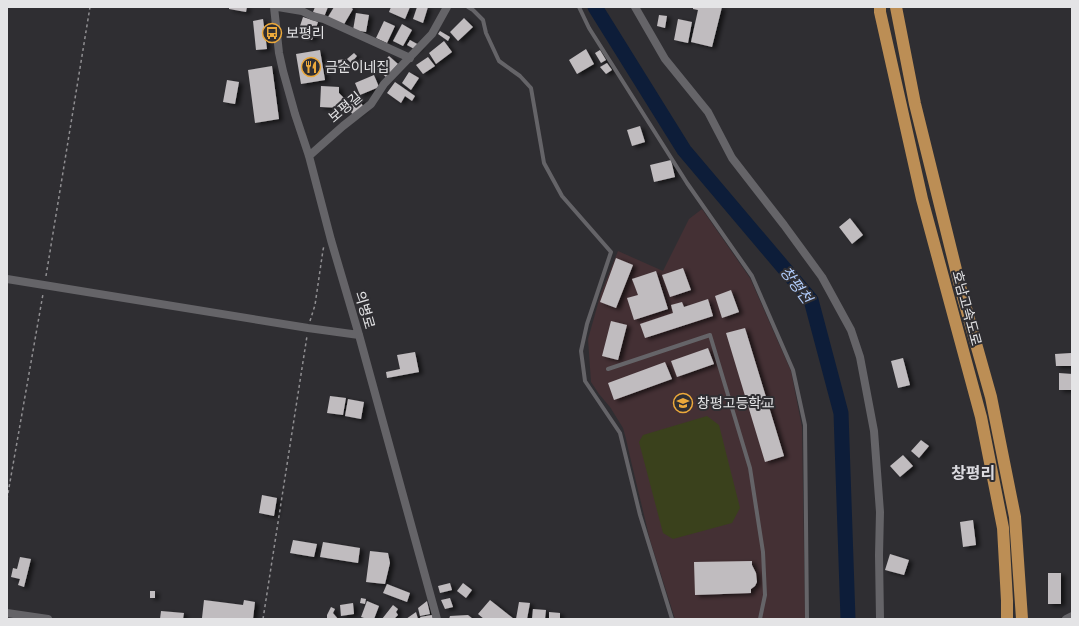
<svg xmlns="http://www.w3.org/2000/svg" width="1079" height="626" viewBox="0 0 1079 626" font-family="'Alegreya Sans','Noto Sans KR',sans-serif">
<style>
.education{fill:#443034}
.green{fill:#3a411c}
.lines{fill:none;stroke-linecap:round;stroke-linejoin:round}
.river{stroke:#0d1d39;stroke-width:15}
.building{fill:#c0bcbf;filter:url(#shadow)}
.path{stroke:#908f92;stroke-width:1.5;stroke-dasharray:3 3;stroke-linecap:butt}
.service{stroke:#656468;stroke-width:4}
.minor{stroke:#656468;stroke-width:8}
.motorway{stroke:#bc8e55;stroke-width:12}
.labels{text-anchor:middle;stroke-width:4;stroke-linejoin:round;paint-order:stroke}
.poi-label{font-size:14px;fill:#e4e4e6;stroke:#2f2e32;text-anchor:start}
.street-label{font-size:14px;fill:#e4e4e6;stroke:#2f2e32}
.water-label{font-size:15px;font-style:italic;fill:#afcaf8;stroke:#2f2e32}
.quarter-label{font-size:16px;font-weight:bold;fill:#dcdbe0;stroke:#2f2e32}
</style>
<defs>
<filter id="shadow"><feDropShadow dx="4" dy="2" stdDeviation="2" flood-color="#0009"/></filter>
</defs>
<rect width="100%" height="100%" fill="#2f2e32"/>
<path class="education" d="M702 209 750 278 791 371 802 427 805 619H675L650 540 631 461 626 439 623 428 610 407 599 394 591 382 588 339 601 293 618 251 663 271 689 219Z"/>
<path class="green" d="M707 416 719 425 740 508 732 523 673 539 663 533 639 442 643 435Z"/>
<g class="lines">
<path class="river" d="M595 7 684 150 811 300 841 413 848 619"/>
</g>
<path class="building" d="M229 7H247L246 12 229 9Z
M315 7H328L324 17 313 12Z
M334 7H350L353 9 343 26 328 17Z
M391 7H410L405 19 389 12Z
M417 7H428L423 23 413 19Z
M693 7H722L712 47 691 42 698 10 693 9Z
M356 13 369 15 366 32 353 30Z
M659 15 667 16 665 28 657 26Z
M303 17 318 22 312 40 297 35Z
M464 18 473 27 458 41 450 32Z
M263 19 267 49 256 50 253 21Z
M678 19 692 22 688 43 674 40Z
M384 21 395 26 387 43 376 38Z
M402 24 412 30 403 46 393 41Z
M440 31 450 37 448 41 438 34Z
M410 40 419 45 416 50 407 45Z
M444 41 452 52 436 64 429 53Z
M586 49 594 64 577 74 569 60Z
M320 50 325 80 301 84 296 54Z
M600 50 606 60 601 63 595 53Z
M354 53 357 56 351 63 347 59Z
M389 56 398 64 386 77 377 69Z
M428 57 435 66 423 74 416 65Z
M346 59V63L338 64V60Z
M607 63 612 70 606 74 600 67Z
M272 66 279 119 255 123 248 70Z
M409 72 419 78 411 90 402 83Z
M374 75 379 87 360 95 355 83Z
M227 80 239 82 235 104 223 102Z
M395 82 415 96 412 101 405 96 401 103 387 93Z
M321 86 339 87V93L344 98V108L320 107Z
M358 97 364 108 353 115 346 105Z
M640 126 645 142 632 146 627 130Z
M671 160 675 177 654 182 650 165Z
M850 218 863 235 852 244 839 227Z
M616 258 633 265 616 308 600 302Z
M683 268 691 290 670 297 662 275Z
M656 271 668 309 634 320 627 298 638 295 632 279Z
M731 290 739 312 722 318 715 296Z
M708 299 713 316 645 338 640 324 673 313 671 305 682 302 684 307Z
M611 321 627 325 618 360 602 356Z
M745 328 784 456 765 462 726 333Z
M708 348 714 364 677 377 671 361Z
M415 352 419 372 387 378 386 372 400 369 397 355Z
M1071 353V366H1056L1055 354Z
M903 358 910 385 898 388 891 361Z
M665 362 672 379 614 400 608 383Z
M1059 373 1072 374V390H1059Z
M330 396 346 398 343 415 327 413Z
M348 399 364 402 361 419 345 416Z
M921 440 929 446 919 458 911 451Z
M903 455 913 466 900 477 890 466Z
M262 495 277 498 274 516 259 513Z
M973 520 976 545 963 547 960 522Z
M293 540 317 544 314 557 290 553Z
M323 542 360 548 358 563 320 557Z
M370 551 388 553 390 563 385 584 366 582Z
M890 554 909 560 904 575 885 570Z
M20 557 31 559 24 587 18 585 20 579 11 577 13 568 17 569Z
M752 561V565L756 573 757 582 755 586 751 589V593L695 595 694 562Z
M1048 573H1061V604H1048Z
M450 583 452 590 440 593 438 586Z
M463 583 472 590 466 598 457 591Z
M387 584 410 593 407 602 383 593Z
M150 591H155V598H150Z
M361 598 366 599 365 604 360 603Z
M450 598 453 607 445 609 441 600Z
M204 600 243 605 244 600 255 602 253 619 202 618Z
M490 600 514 619H484L478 614Z
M367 601 379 606 374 619H367L361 617Z
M427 601 430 614 420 616 418 608Z
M519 602 530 603 527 619H516Z
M353 603 354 614 341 616 340 605Z
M393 605 398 609 396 612 398 615 394 619H382Z
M331 607 335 609 333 613 338 619H327V615Z
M533 609 546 610 545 619H532Z
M161 611 184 613 183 619H160Z
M416 612 418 619H406Z
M549 612 560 613V619H549Z
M432 615 433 619H421L420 617Z
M468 615 473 619H449L450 616Z"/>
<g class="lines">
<path class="path" d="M46 276 90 7
M310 321 315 305 323 250 324 246
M7 499 43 294
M263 619 307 336"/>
<path class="service" d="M468 7 473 10 483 20 486 33 499 61 520 76 531 88 544 163 562 196 611 252 587 324 581 351 585 381 620 433 640 515 672 619
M579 7 589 28 687 183 752 276 793 370 805 425 807 619
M608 369 710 335 750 468 763 552 765 595 760 619"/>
<path class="minor" d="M274 7 279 53 283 71 295 114 309 156 331 240 359 335 437 619
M278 7 302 11 312 16 324 19 410 58
M635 7 665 59 708 112 732 158 784 225 822 277 851 330 860 357 874 431 880 512 879 555 880 619
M309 156 343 126 371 104 384 84 432 34 447 7
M7 279 308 328 359 335
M7 613 48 619
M1066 619 1072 616"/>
<path class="motorway" d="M880 7V12L922 199 981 417 1003 528 1007 601V619
M896 7 915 104 962 294 991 397 1015 517 1022 619"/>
</g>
<defs>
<g id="bus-ring" transform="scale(1)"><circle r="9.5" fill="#2f2e32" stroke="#eca93b" stroke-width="1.5"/><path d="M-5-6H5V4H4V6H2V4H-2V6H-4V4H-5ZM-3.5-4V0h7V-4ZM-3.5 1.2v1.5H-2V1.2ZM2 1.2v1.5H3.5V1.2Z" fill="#eca93b"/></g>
<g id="restaurant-ring" transform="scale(1)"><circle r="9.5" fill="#2f2e32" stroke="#eca93b" stroke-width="1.5"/><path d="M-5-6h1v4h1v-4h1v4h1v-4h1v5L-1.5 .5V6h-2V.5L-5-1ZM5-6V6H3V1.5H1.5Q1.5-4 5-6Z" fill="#eca93b"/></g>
<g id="school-ring" transform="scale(1)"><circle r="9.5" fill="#2f2e32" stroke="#eca93b" stroke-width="1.5"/><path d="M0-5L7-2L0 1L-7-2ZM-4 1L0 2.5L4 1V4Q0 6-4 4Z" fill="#eca93b"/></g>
</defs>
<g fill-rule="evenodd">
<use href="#bus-ring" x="272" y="33"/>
<use href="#restaurant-ring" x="311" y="67"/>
<use href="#school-ring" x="683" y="403"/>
</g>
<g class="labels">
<g class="poi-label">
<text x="286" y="38">보평리</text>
<text x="325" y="72">금순이네집</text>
<text x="697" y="408">창평고등학교</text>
</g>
<g class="street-label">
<text transform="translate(345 107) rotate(-40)" y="5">보평길</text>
<text transform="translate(967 308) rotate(75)" y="5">호남고속도로</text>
<text transform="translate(365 310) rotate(74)" y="5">의병로</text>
</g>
<g class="water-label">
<text transform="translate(796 285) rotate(53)" y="5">창평천</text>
</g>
<g class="quarter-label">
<text x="973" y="479">창평리</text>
</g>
</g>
<rect width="1079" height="626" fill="none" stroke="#e4e4e6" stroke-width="16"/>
</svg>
